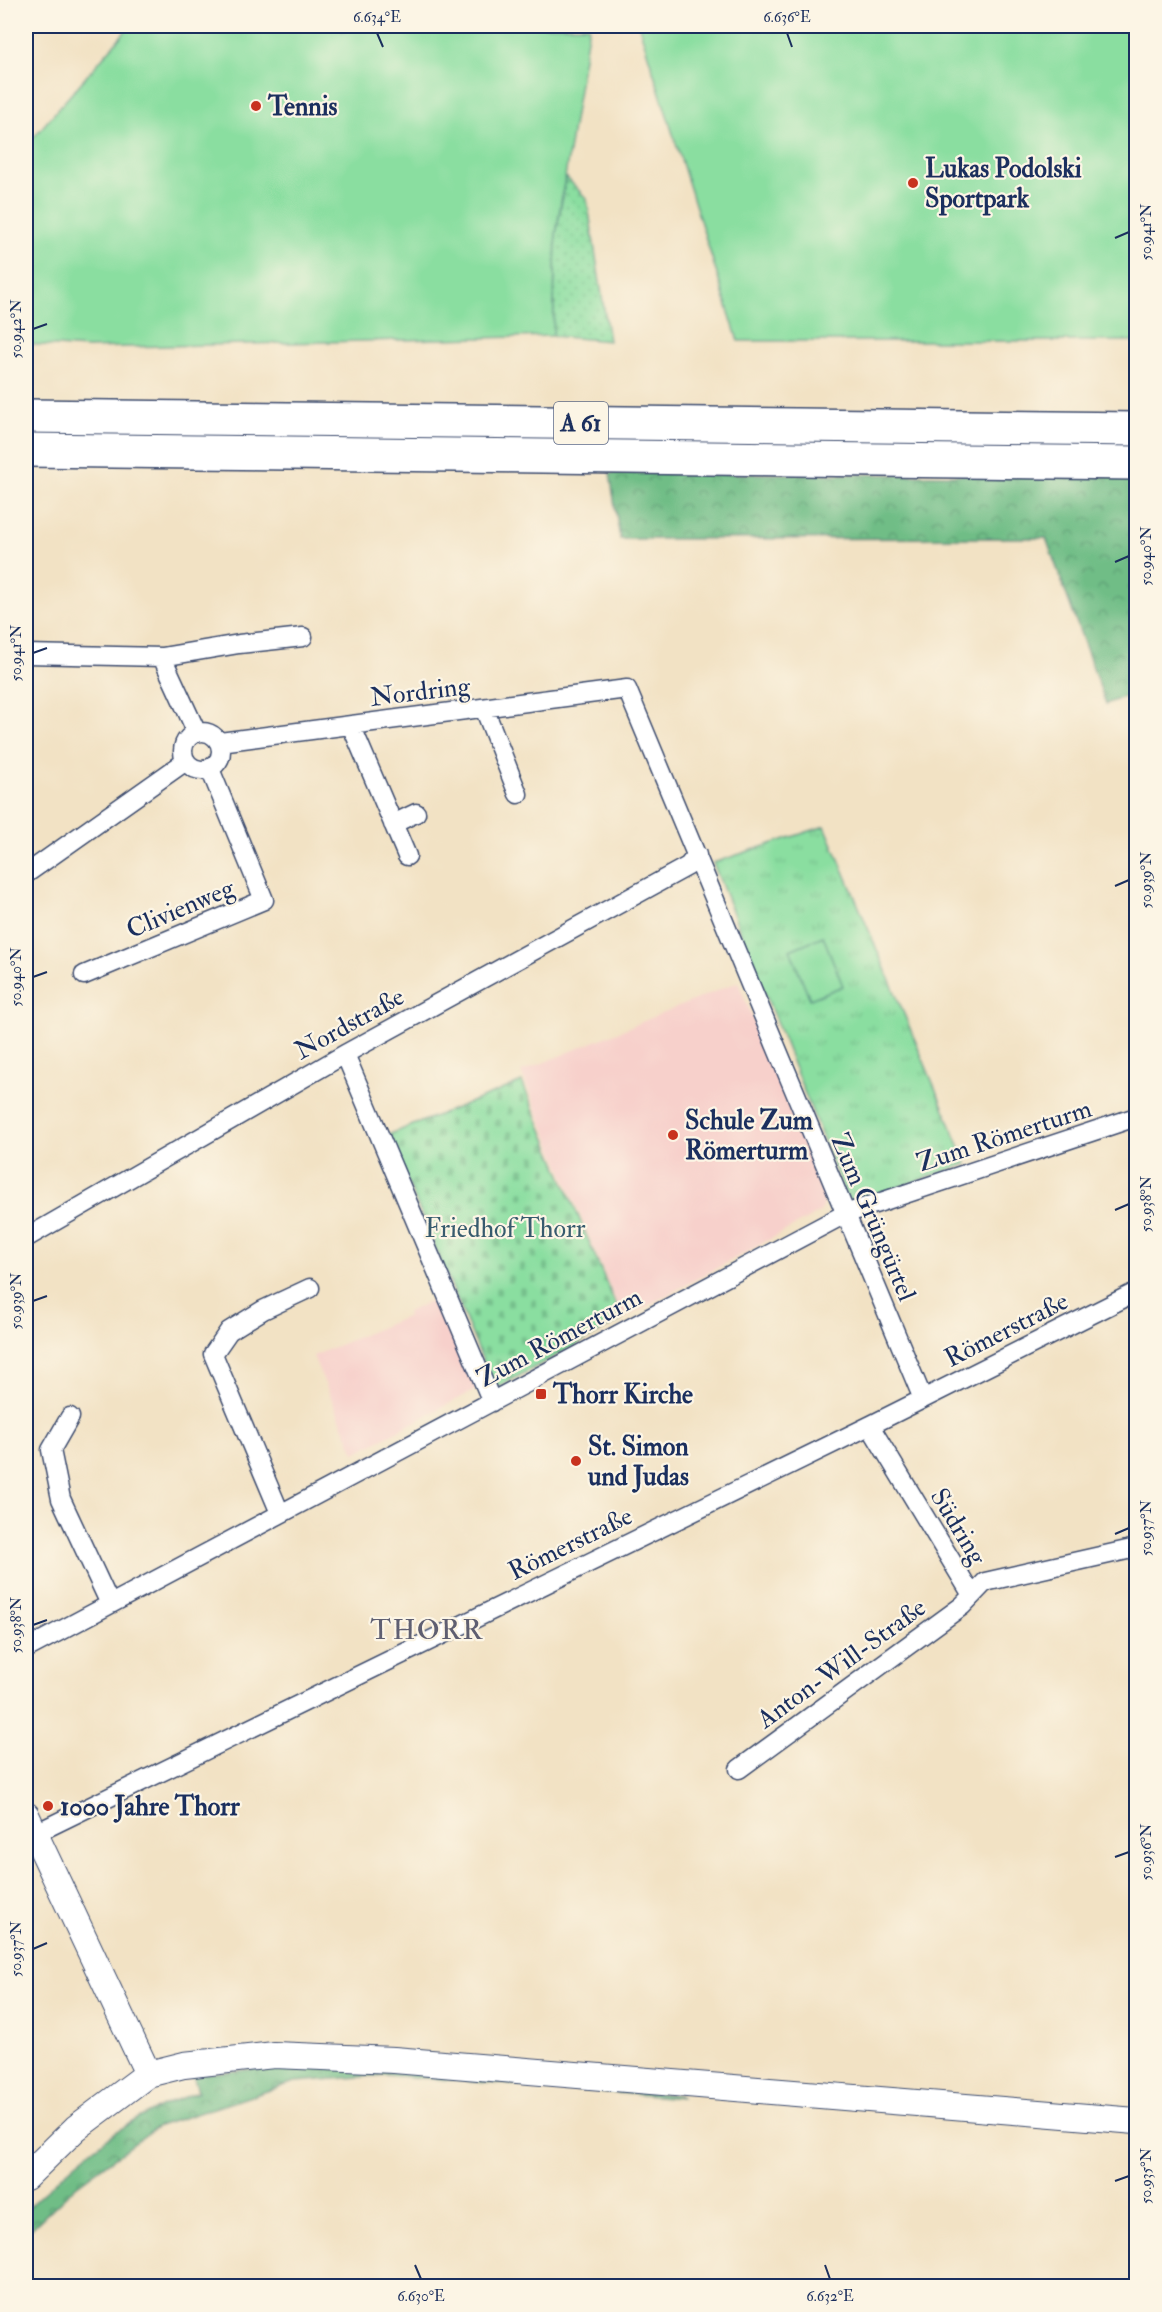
<svg xmlns="http://www.w3.org/2000/svg" width="1162" height="2312" viewBox="0 0 1162 2312" font-family="'IM FELL Double Pica',serif">
<style>
.built{fill:#f7d0cb}
.grass{fill:url(#grass-dots);stroke:#52867f;stroke-width:1.5}
.forest{fill:url(#forest-crowns);stroke:#457672;stroke-width:1.5}
.cemetery{fill:url(#cemetery-stones);stroke:#52867f;stroke-width:1.5}
.park{fill:url(#park-tufts);stroke:#52867f;stroke-width:1.5}
.pitch{fill:#8adea0;stroke:#52867f;stroke-width:1.5}
.lines{fill:none;stroke-linecap:round;stroke-linejoin:round}
.street-casing{stroke:#3b4a6d;stroke-width:21}
.secondary-casing{stroke:#3b4a6d;stroke-width:28}
.highway-casing{stroke:#3b4a6d;stroke-width:36}
.street{stroke:#fff;stroke-width:18}
.secondary{stroke:#fff;stroke-width:26}
.highway{stroke:#fff;stroke-width:33}
.ticks{fill:none;stroke:#1b2f5e;stroke-width:2}
.poi-dot{fill:#c8321e;stroke:#fcf5e5;stroke-width:2}
.labels{text-anchor:middle;stroke-width:4.5;stroke-linejoin:round;paint-order:stroke}
.shield{fill:#fcf5e5;stroke:#5e6a86;stroke-width:1.5}
.shield-label{font-size:24px;font-weight:bold;fill:#1b2f5e}
.poi-label{font-size:26px;font-weight:bold;fill:#1b2f5e;stroke:#fcf5e5;text-anchor:start}
.street-label{font-size:26px;fill:#1b2f5e;stroke:#fcf5e5}
.park-label{font-size:26px;fill:#375b6e;stroke:#fcf5e5}
.quarter-label{font-size:28px;letter-spacing:1.5px;fill:#5f5f71;stroke:#fcf5e5}
.neatline{fill:none;stroke:#1b2f5e;stroke-width:2}
.ticks-label{font-size:15px;text-anchor:middle;fill:#1b2f5e}
</style>
<defs>
<pattern id="grass-dots" width="8" height="8" patternUnits="userSpaceOnUse" patternTransform="scale(1.5)"><rect width="8" height="8" fill="#8adea0"/><path d="M2 2h.1M6 6h.1" fill="none" stroke="#76bf8c" stroke-width="1.8" stroke-linecap="round"/></pattern>
<pattern id="forest-crowns" width="20" height="18" patternUnits="userSpaceOnUse" patternTransform="scale(1.5)"><rect width="20" height="18" fill="#6fbd86"/><path d="M2 6a3 3 0 1 1 6 0M12 15a3 3 0 1 1 6 0" fill="none" stroke="#5a9a71"/></pattern>
<pattern id="cemetery-stones" width="16" height="16" patternUnits="userSpaceOnUse" patternTransform="scale(1.5)"><rect width="16" height="16" fill="#8adea0"/><path d="M2 7V4a2 2 0 0 1 4 0v3zM10 15v-3a2 2 0 0 1 4 0v3z" fill="#76bf8c"/></pattern>
<pattern id="park-tufts" width="24" height="20" patternUnits="userSpaceOnUse" patternTransform="scale(1.5)"><rect width="24" height="20" fill="#8adea0"/><path d="M3 7l-1-3M5 7V3M7 7l1-3M15 17l-1-3M17 17v-4M19 17l1-3" fill="none" stroke="#76bf8c"/></pattern>
</defs>
<rect width="100%" height="100%" fill="#fcf5e5"/>
<filter id="ink" filterUnits="userSpaceOnUse"><feTurbulence type="fractalNoise" baseFrequency=".0167" numOctaves="2"/><feDisplacementMap in="SourceGraphic" scale="12" xChannelSelector="R" yChannelSelector="G"/><feConvolveMatrix kernelMatrix="1 2 1 2 8 2 1 2 1" color-interpolation-filters="sRGB"/></filter>
<filter id="wash" filterUnits="userSpaceOnUse"><feTurbulence type="fractalNoise" baseFrequency=".008" numOctaves="4" result="noise"/><feDisplacementMap in="SourceGraphic" scale="24" xChannelSelector="R" yChannelSelector="G"/><feGaussianBlur stdDeviation="1.35" result="paint"/><feColorMatrix in="noise" values="0 0 0 0 0 0 0 0 0 0 0 0 0 0 0 0 0 1.4 0 .05"/><feComposite in="paint" operator="in"/></filter>
<g filter="url(#wash)">
<rect width="100%" height="100%" fill="#f2e2c4"/>
<path class="built" d="M738 982 825 1198 820 1212 623 1319 521 1072Z
M441 1297 479 1388 355 1453 313 1356 408 1316 407 1312Z"/>
<path class="grass" d="M566 177 587 199 609 341 553 336 556 234Z"/>
<path class="forest" d="M610 473 1136 476V692L1106 704 1046 538 620 539Z
M307 2064 679 2095 681 2098 386 2075 295 2082 158 2126 76 2186 26 2234V2209C82 2156 123 2117 198 2092L193 2075Z"/>
<path class="cemetery" d="M522 1082 622 1320 495 1389 388 1135Z"/>
<path class="park" d="M825 826 967 1164 856 1201 849 1200 845 1194 713 863Z"/>
<path class="pitch" d="M130 26H339L342 31 367 26H589L556 234 553 336 88 348 26 344V146Z
M639 26H1136V341H738Z
M823 936 843 986 810 999 790 950Z"/>
</g>
<g filter="url(#ink)">
<g class="lines">
<g class="street-casing">
<path id="street" d="M26 654 162 657 197 733
M162 657 239 644 303 637
M484 708 518 794
M351 725 407 856
M183 751a19 19 0 1 1 38 0a19 19 0 1 1-38 0Z
M220 742 627 689 923 1399
M393 824 416 813
M26 874 186 761
M84 975 264 900 210 769
M345 1054 492 1402
M26 1238 345 1054 688 866 697 855
M70 1417 51 1450 61 1499 110 1604
M870 1426 972 1595
M280 1513 213 1354 229 1331 263 1310 310 1288
M26 1649 845 1214 1136 1117
M739 1769 962 1606 985 1582 1136 1548
M26 1838 873 1424 1136 1292"/>
</g>
<g class="secondary-casing">
<path id="secondary" d="M26 1815 148 2074
M26 2177 76 2128 148 2074 184 2065 274 2055 394 2060 1136 2121"/>
</g>
<g class="highway-casing">
<path id="highway" d="M26 416 1136 429
M26 450 1136 463"/>
</g>
<use href="#street" class="street"/>
<use href="#secondary" class="secondary"/>
<use href="#highway" class="highway"/>
</g>
</g>
<path class="ticks" d="M377 33 383 47M787 33 792 47M1115 238 1129 232M33 329 47 324M1115 562 1129 556M33 653 47 648M1115 886 1129 880M33 977 47 972M1115 1210 1129 1204M33 1301 47 1296M1115 1534 1129 1528M33 1625 47 1620M1115 1857 1129 1852M33 1949 47 1943M1115 2181 1129 2176M415 2265 421 2279M825 2265 830 2279"/>
<g class="poi-dot">
<circle cx="256" cy="106" r="6"/>
<circle cx="913" cy="183" r="6"/>
<circle cx="673" cy="1135" r="6"/>
<rect x="535" y="1388" width="12" height="12" rx="3"/>
<circle cx="576" cy="1461" r="6"/>
<circle cx="48" cy="1806" r="6"/>
</g>
<g class="labels">
<rect class="shield" x="554" y="402" width="54" height="42" rx="4.5"/>
<g class="shield-label">
<text x="581" y="431">A 61</text>
</g>
<g class="poi-label">
<text x="268" y="115">Tennis</text>
<text x="925" y="177">Lukas Podolski<tspan x="925" dy="30">Sportpark</tspan></text>
<text x="685" y="1129">Schule Zum<tspan x="685" dy="30">Römerturm</tspan></text>
<text x="553" y="1403">Thorr Kirche</text>
<text x="588" y="1455">St. Simon<tspan x="588" dy="30">und Judas</tspan></text>
<text x="60" y="1815">1000 Jahre Thorr</text>
</g>
<g class="street-label">
<text transform="translate(420 691) rotate(-7)" y="9">Nordring</text>
<text transform="translate(180 908) rotate(-23)" y="9">Clivienweg</text>
<text transform="translate(349 1023) rotate(-29)" y="9">Nordstraße</text>
<text transform="translate(1004 1135) rotate(-18)" y="9">Zum Römerturm</text>
<text transform="translate(874 1217) rotate(67)" y="9">Zum Grüngürtel</text>
<text transform="translate(1006 1329) rotate(-27)" y="9">Römerstraße</text>
<text transform="translate(559 1337) rotate(-28)" y="9">Zum Römerturm</text>
<text transform="translate(959 1526) rotate(59)" y="9">Südring</text>
<text transform="translate(570 1543) rotate(-26)" y="9">Römerstraße</text>
<text transform="translate(841 1663) rotate(-36)" y="9">Anton-Will-Straße</text>
</g>
<g class="park-label">
<text x="505" y="1237">Friedhof Thorr</text>
</g>
<g class="quarter-label">
<text x="427" y="1639">THORR</text>
</g>
</g>
<rect width="1162" height="2312" fill="none" stroke="#fcf5e5" stroke-width="66"/>
<rect x="33" y="33" width="1096" height="2246" class="neatline"/>
<g class="ticks-label">
<text x="377" y="22">6.634°E</text>
<text x="787" y="22">6.636°E</text>
<text transform="translate(1146 232) rotate(-90)" y="5">50.941°N</text>
<text transform="translate(16 329) rotate(-90)" y="5">50.942°N</text>
<text transform="translate(1146 556) rotate(-90)" y="5">50.940°N</text>
<text transform="translate(16 653) rotate(-90)" y="5">50.941°N</text>
<text transform="translate(1146 880) rotate(-90)" y="5">50.939°N</text>
<text transform="translate(16 977) rotate(-90)" y="5">50.940°N</text>
<text transform="translate(1146 1204) rotate(-90)" y="5">50.938°N</text>
<text transform="translate(16 1301) rotate(-90)" y="5">50.939°N</text>
<text transform="translate(1146 1528) rotate(-90)" y="5">50.937°N</text>
<text transform="translate(16 1625) rotate(-90)" y="5">50.938°N</text>
<text transform="translate(1146 1852) rotate(-90)" y="5">50.936°N</text>
<text transform="translate(16 1949) rotate(-90)" y="5">50.937°N</text>
<text transform="translate(1146 2176) rotate(-90)" y="5">50.935°N</text>
<text x="421" y="2301">6.630°E</text>
<text x="830" y="2301">6.632°E</text>
</g>
</svg>
